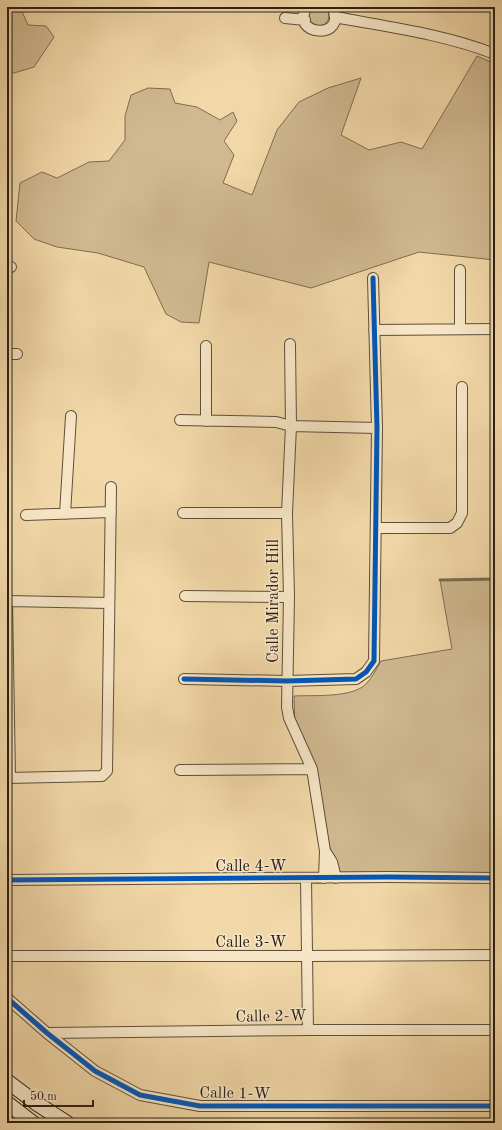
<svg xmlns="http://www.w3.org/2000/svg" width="502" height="1130" viewBox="0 0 502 1130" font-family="'Old Standard TT',serif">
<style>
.green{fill:#d0b990;stroke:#7e6c54}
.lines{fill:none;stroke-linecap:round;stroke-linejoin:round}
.stream{stroke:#7a6951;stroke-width:3}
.street-casing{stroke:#5d4e3c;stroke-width:12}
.secondary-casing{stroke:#2b2018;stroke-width:16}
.street{stroke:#f7e6c6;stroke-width:10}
.secondary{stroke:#f7e6c6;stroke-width:14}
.cycleway-casing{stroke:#f7e6c6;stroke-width:8}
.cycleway{stroke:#0057b8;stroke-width:5}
.labels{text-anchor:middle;stroke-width:3;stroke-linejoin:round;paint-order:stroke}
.street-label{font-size:16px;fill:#2b2018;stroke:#f7e6c6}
</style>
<rect width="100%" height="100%" fill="#f2d8a8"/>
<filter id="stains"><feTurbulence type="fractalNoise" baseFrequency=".005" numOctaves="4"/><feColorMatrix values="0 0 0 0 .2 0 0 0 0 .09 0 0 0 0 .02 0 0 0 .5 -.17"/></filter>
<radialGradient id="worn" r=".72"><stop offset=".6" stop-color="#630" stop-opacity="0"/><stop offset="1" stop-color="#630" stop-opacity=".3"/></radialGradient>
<path class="green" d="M309 16a10 10 0 1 1 20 0a10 10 0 1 1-20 0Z
M7 7H20L28 25 46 26 54 37 34 67 14 73 7 72Z
M477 56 495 64V260L419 252 311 288 209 262 199 323 181 322 166 314 144 267 98 253 57 247 34 239 16 221 20 183 42 172 57 178 89 162 109 161 125 140V116L131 95 148 88 170 89 175 103 197 107 220 120 233 112 237 121 224 141 234 155 223 183 252 195 277 130 299 102 328 88 361 78 341 135 369 150 401 142 422 149Z
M495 579V878H339L295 728 294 696C314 695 350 698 365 685 372 678 376 670 381 661L452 649 440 580Z"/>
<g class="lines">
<path class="stream" d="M440 580 495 579"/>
<g class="street-casing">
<path id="street" d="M307 7C288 36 349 41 332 7
M335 17C388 27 444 34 495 54
M285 18 305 20
M7 267H11
M460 329V270
M374 330 495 329
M290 344 291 426 287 513 289 597 287 707 289 718 312 769 325 851 324 878
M206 346V421
M7 354H17
M180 420 276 422 291 426 377 428
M183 513H287
M65 514 71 416
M26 515 111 512
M376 528H450L457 523 462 513V387
M185 596 289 597
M7 601 10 778
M7 601 109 603
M184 679 287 681 356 679 366 672 374 661 377 428 373 278
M180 770 312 769
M7 778 102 776 107 771 111 487
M325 851 332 862 336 878
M306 878 308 1030
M7 880 389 877 495 878
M7 956H307L495 955
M7 998 47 1033 95 1071 140 1095 200 1106H495
M47 1033 308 1030H495"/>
</g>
<g class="secondary-casing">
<path id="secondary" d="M7 1081 36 1103 67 1123
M7 1103 33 1123"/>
</g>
<use href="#street" class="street"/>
<use href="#secondary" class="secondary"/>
<g class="cycleway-casing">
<path id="cycleway" d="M184 679 287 681 356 679 366 672 374 661 377 428 373 278
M7 880 389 877 495 878
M7 998 47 1033 95 1071 140 1095 200 1106H495"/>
</g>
<use href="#cycleway" class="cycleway"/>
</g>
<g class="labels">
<g class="street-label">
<text transform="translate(272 601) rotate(-90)" y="6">Calle Mirador Hill</text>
<text x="251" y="871">Calle 4-W</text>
<text x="251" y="947">Calle 3-W</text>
<text transform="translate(271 1015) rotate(-1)" y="6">Calle 2-W</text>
<text transform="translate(235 1092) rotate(1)" y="6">Calle 1-W</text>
</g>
</g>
<rect width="502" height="1130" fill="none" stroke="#f2d8a8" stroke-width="24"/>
<rect x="8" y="8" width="486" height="1114" fill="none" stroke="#2b2018" stroke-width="2"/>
<rect x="12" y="12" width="478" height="1106" fill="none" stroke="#2b2018"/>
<path d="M24 1100v6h69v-6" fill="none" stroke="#2b2018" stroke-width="2"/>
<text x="30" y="1100" font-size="12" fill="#2b2018" stroke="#f7e6c6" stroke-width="3" paint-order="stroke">50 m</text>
<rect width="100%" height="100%" filter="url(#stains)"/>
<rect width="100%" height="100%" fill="url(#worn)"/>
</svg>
